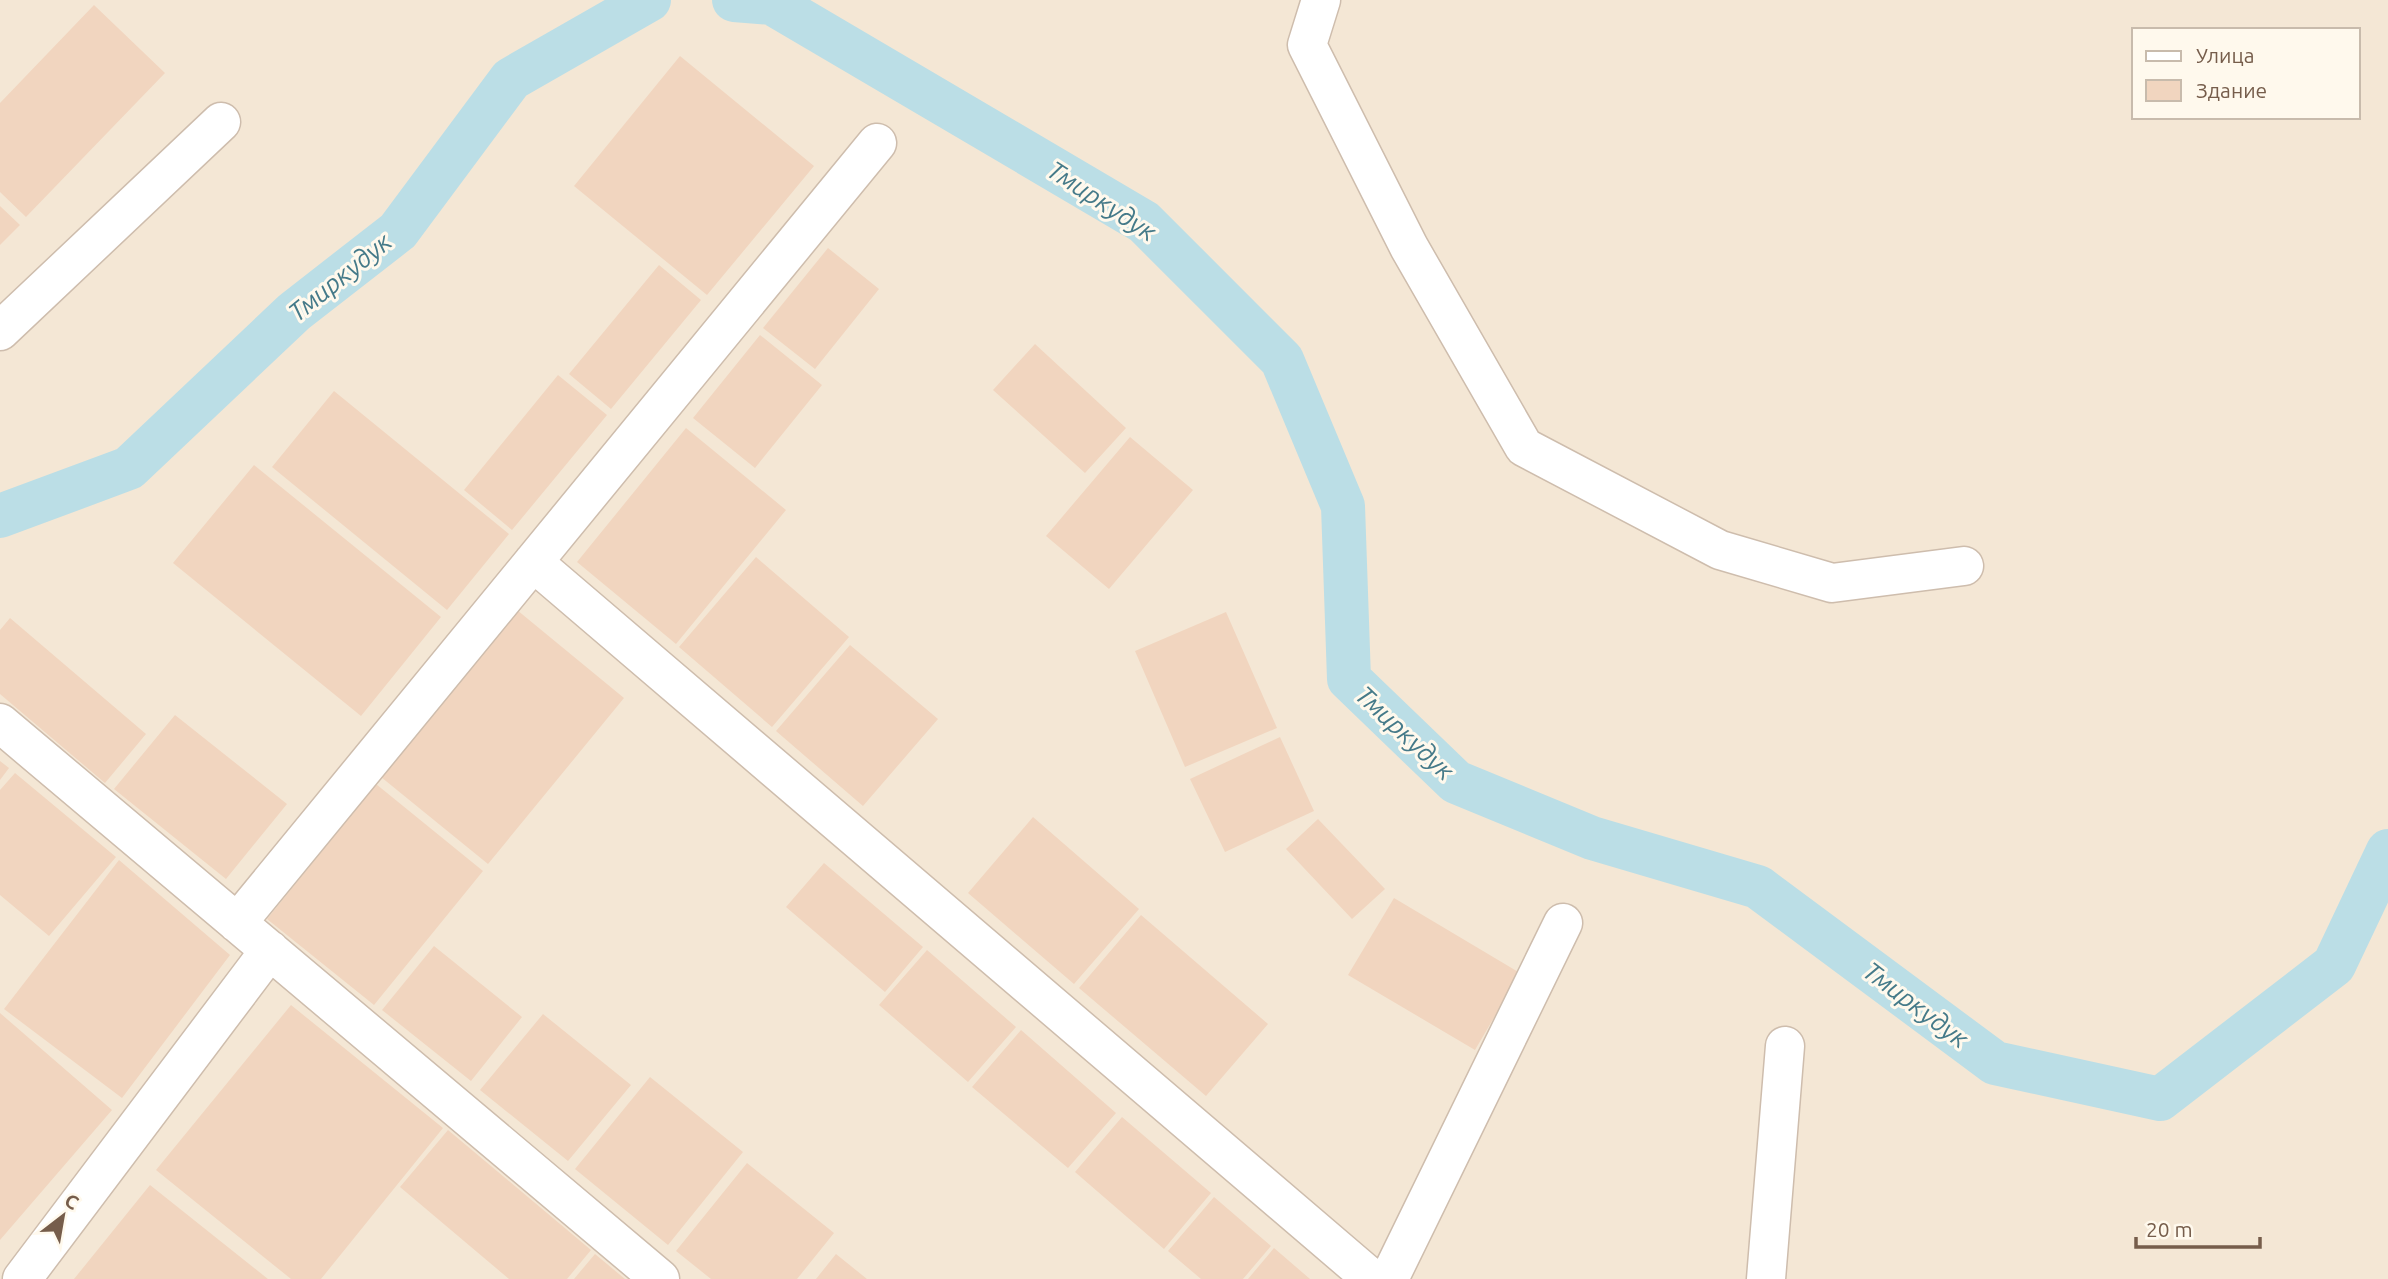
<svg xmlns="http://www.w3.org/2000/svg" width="2388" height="1279" viewBox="0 0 2388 1279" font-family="Ubuntu,sans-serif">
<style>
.residential{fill:#f4e7d5;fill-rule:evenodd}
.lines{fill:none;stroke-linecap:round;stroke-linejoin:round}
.canal{stroke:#bbdee6;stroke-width:44}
.building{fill:#f1d5bf}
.minor-casing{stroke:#cebdad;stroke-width:41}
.minor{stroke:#fff;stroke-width:38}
.labels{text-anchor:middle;stroke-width:6;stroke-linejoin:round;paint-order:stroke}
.water-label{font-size:26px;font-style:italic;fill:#457a89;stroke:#fff9ed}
</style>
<rect width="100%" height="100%" fill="#fcf5e7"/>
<path class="residential" d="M0 0H2388V1279H0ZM2134 30H2358V117H2134Z"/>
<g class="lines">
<path class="canal" d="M734 0 772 3 1144 222 1282 360 1343 506 1349 679 1456 782 1592 838 1758 887 1995 1063 2160 1099 2334 965 2388 851
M0 516 129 468 294 312 398 231 511 79 649 0"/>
</g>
<path class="building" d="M94 5 165 73 26 217 0 192V103Z
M680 56 814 166 707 295 574 186Z
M0 206 20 225 0 245Z
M828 248 879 289 815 369 763 328Z
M659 265 701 300 611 409 569 374Z
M760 335 822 385 755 468 693 418Z
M1035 344 1126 428 1085 473 993 390Z
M558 375 607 415 512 530 464 490Z
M334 391 509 534 447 610 272 467Z
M686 428 786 510 676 644 577 562Z
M1130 437 1193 490 1109 589 1046 536Z
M254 465 441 617 361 716 173 563Z
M756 557 849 637 772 727 679 647Z
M517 610 624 698 488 864 381 777Z
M1226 612 1277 728 1185 767 1135 651Z
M10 618 146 734 105 783 0 694V630Z
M850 645 938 719 863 806 776 731Z
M175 715 287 804 226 879 114 789Z
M1280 737 1314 811 1225 852 1190 779Z
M0 761 9 768 0 780Z
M15 773 116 857 49 936 0 895V790Z
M376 784 483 871 374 1005 267 919Z
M1033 817 1139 909 1074 984 968 893Z
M1318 819 1385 889 1352 919 1286 849Z
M119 860 230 955 122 1098 4 1009Z
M824 863 923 947 885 992 786 907Z
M1394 898 1520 973 1475 1050 1348 975Z
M1141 915 1268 1024 1206 1096 1079 988Z
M434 946 522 1017 471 1081 382 1010Z
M927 950 1016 1027 968 1082 879 1005Z
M291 1005 443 1128 321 1279H291L156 1170Z
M0 1013 112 1110 0 1240Z
M543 1014 631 1085 568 1161 480 1090Z
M1021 1030 1116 1113 1068 1168 972 1087Z
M650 1077 743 1152 668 1245 575 1169Z
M1122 1117 1211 1193 1164 1249 1075 1172Z
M448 1130 591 1250 567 1279H509L400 1187Z
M747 1163 834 1233 797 1279H711L676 1251Z
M150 1185 268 1279H74Z
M1214 1197 1271 1246 1243 1279H1201L1168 1251Z
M1274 1248 1310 1279H1248Z
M595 1254 625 1279H574Z
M836 1254 867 1279H816Z"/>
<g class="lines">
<g class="minor-casing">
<path id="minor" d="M1321 0 1307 45 1409 247 1524 447 1720 550 1832 583 1964 566
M0 331 221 122
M533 562 1372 1279
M0 723 660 1279
M237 923 877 143
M22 1279 270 950
M1389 1279 1563 923
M1766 1279 1785 1046"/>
</g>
<use href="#minor" class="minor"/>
</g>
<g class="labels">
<g class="water-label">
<text transform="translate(1102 201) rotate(33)" y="9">Тмиркудук</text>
<text transform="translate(340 277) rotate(-39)" y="9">Тмиркудук</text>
<text transform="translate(1405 733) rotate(43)" y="9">Тмиркудук</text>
<text transform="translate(1916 1005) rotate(37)" y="9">Тмиркудук</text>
</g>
</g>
<rect x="2132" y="28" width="228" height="91" fill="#fff9ed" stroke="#c8bbac" stroke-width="2"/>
<rect x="2146" y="51" width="35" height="10" fill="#ffffff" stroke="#c8bbac" stroke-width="2"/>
<text x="2196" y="63" font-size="21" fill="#765d4b">Улица</text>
<rect x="2146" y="80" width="35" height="21" fill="#f1d5bf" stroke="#c8bbac" stroke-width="2"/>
<text x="2196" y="98" font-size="21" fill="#765d4b">Здание</text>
<g transform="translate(63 1216) rotate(31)" stroke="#fff9ed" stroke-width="5" paint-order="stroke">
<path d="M0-5L12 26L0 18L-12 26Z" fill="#765d4b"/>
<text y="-10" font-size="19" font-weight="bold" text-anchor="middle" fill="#765d4b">С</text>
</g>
<path d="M2136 1237v10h124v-10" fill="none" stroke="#765d4b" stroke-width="3.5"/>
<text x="2146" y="1237" font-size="21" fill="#765d4b" stroke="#fff9ed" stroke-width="5" paint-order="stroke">20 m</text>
</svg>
